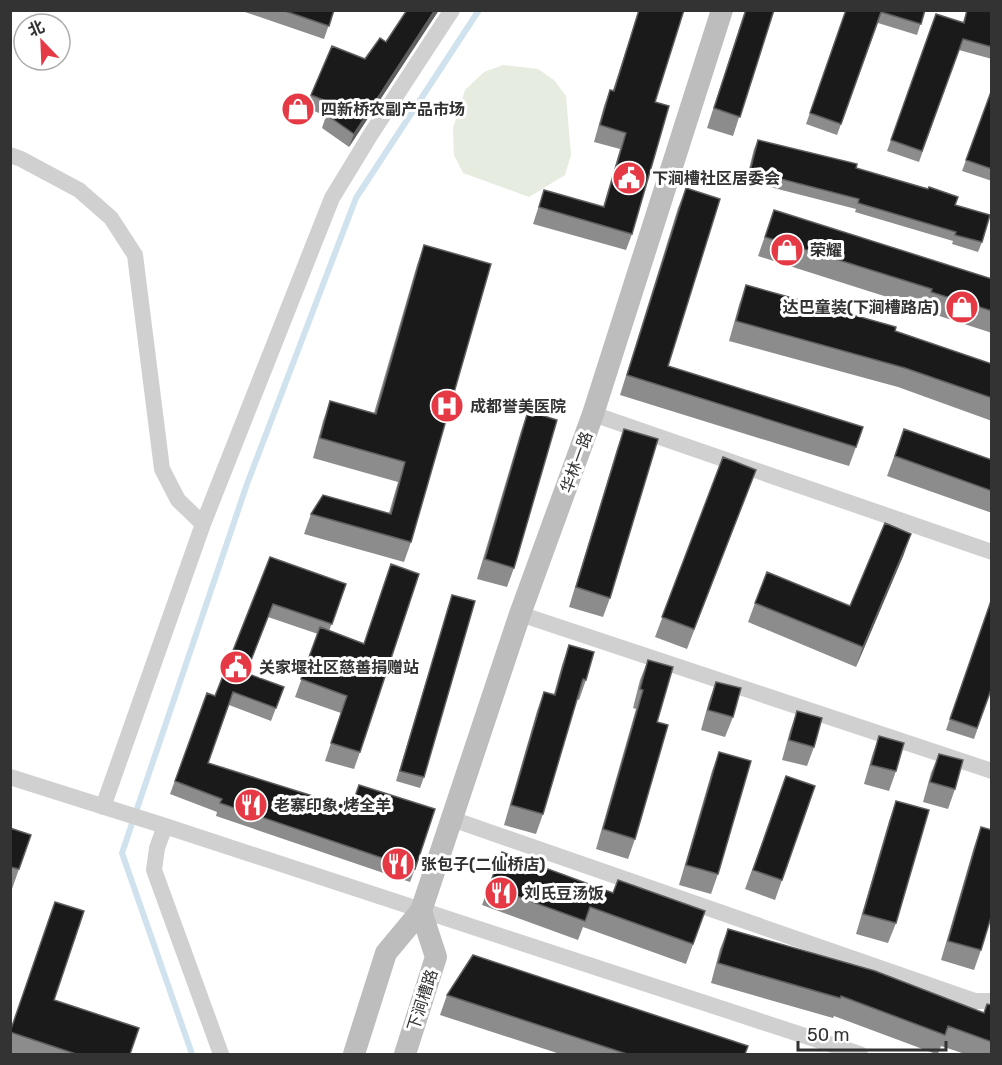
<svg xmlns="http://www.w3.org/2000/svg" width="1002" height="1065" viewBox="0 0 1002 1065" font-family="Rubik,'Noto Sans SC',sans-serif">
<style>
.green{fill:#e6ecdf}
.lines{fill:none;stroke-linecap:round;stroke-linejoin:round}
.stream{stroke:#cfe2ee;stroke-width:6}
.street{stroke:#d0d0d0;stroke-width:16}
.secondary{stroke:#bdbdbd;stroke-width:22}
.wall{fill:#8c8c8c}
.shaded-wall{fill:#5f5f5f}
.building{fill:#1a1a1a;stroke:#5f5f5f;stroke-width:1.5}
.labels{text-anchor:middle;stroke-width:6;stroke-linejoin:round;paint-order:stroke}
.poi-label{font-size:16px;font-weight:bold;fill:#333;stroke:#fff;text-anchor:start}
.street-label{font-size:16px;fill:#333;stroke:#fff}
</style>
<rect width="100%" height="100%" fill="#fff"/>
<path class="green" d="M503 65 538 69 554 80 566 96 571 155 565 175 529 197 463 173 454 155 453 128 465 90 484 72Z"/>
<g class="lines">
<path class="stream" d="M192 1054 122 853 247 484 356 198 479 10"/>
<path class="street" d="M10 155 21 159 79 190 111 218 135 255 162 469 178 500 203 524
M593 414 992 552
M520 614 992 771
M10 777 165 826 860 1054
M103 807 203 524 332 198 371 134 452 10
M452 819 975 1001H992
M165 826 157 848 154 870 221 1054"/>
<path class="secondary" d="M354 1054 386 953 421 911 520 614 593 414 722 10
M405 1054 436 957 421 911"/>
</g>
<path class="wall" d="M239 10H334L324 39Z
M407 10H439L349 147 322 128 326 116 307 108 311 95 365 59 386 42Z
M639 10H684L655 102 632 234 626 250 533 224 544 190 603 207 620 149 594 142 604 106 610 90H613Z
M745 10H774L733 136 707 128Z
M846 10H925L917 35 878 23 837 135 806 124Z
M967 10H992V59L959 50 919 162 887 151 936 14 963 22Z
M992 89V181L962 171Z
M758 140 856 168 955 205 982 242 978 252 952 244 953 241 855 212 856 209 746 181 754 149Z
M686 188 668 366 856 447 849 466 620 395 678 208Z
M774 210 992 279V333L924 311 925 309 758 256Z
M424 245 411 542 404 562 304 534 311 514 389 513 398 482 313 458 323 421 330 401 374 413 417 265Z
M746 285 895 331 992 364V421L898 387 729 341 739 305Z
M528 411 514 568 507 587 477 579 521 431Z
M624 429 610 598 603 617 569 607 617 449Z
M904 429 992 460V513L887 476Z
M723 457 756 470 687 649 655 637Z
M904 554 856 667 748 622 755 603 850 606Z
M270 557 346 584 329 631 364 643 391 564 360 752 354 769 325 761 341 713 295 697 318 634 268 617 246 673 284 687 271 721 229 705 208 763 415 869 410 882 216 816 217 812 170 794 207 693 215 696Z
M452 595 424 777 420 788 396 781Z
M992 597V687L974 739 946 730Z
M569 645 586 680 579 700 577 699 543 814 536 834 504 825 537 711 544 692 554 694 562 665Z
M648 660 657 722 635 839 628 859 596 849 636 709 633 708 640 680Z
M716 682 733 717 725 737 701 730 709 701Z
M797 711 814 747 807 766 782 760 790 731Z
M879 736 896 771 889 791 864 784 872 756Z
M719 752 718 874 711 894 679 885 712 771Z
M939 754 955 789 948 809 923 802 931 773Z
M786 776 815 786 775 900 745 889Z
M896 801V923L888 943 856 934 889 821Z
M981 827V950L974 970 941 960 974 847Z
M10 828 19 869 12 889H10Z
M502 852 613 893 705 911 686 964 583 927 578 940 482 905Z
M728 929 984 1013 992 1005V1054H965L941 1046 938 1054H936L834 1016 833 1018 711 983 720 949Z
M447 995 745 1054H560L440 1015Z
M54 1000 130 1054H10V1029Z"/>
<path class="shaded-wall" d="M435 10H439L349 147 354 134Z
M911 534 904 554 856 667 863 647Z"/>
<path class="building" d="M282 10H334L329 26Z
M407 10H435L354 134 327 115 334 104 311 95 332 46 365 59 380 38 386 42Z
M639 10H684L655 102 669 106 632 234 539 207 544 190 604 207 626 133 600 125 610 90 614 91Z
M746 10H774L740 117 714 108Z
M846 10H925L921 24 881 12 841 124 810 113Z
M967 10H992V47L963 39 922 151 891 140 936 14 964 23Z
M992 89V169L966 160Z
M758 140 857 164 856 168 928 189 929 187 958 197 955 205 990 215 982 242 955 235 956 232 858 203 859 199 750 171Z
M686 188 720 199 668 366 863 427 856 447 627 375Z
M774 210 992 279V311L931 292 932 289 765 237Z
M424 245 491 264 411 542 311 514 323 495 391 514 405 462 320 438 330 401 376 414Z
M746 285 896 327 895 331 992 364V398L905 368 736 321Z
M528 411 557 420 514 568 485 559Z
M624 429 658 439 610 598 576 587Z
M904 429 992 460V491L895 456Z
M723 457 756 470 694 629 662 617Z
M885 523 911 534 863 647 755 603 767 572 850 606Z
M270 557 346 584 332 624 273 604 246 673 284 687 276 708 233 692 208 763 351 808 359 785 435 809 415 869 220 803 222 799 175 781 207 693 215 696Z
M391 564 419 574 360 752 331 743 347 696 301 679 320 627 364 644Z
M452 595 475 601 424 777 400 771Z
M992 598V687L977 728 950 719Z
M569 645 594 652 586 680 583 679 543 814 511 805 544 692 555 695Z
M648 660 673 667 657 722 668 725 635 839 603 829 643 690 640 689Z
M716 682 741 688 733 717 708 710Z
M797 711 822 718 814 747 789 740Z
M879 736 904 743 896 771 871 765Z
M719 752 751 761 718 874 686 865Z
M939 754 963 760 955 789 930 782Z
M786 776 815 786 782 880 753 870Z
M896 801 929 810 896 923 863 914Z
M981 827 992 830V914L981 950 948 941Z
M10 828 31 835 19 869 10 867Z
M502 852 613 893 618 880 705 911 693 944 590 907 585 921 489 886Z
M55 902 84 911 54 1000 139 1028 130 1054H76L10 1032Z
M728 929 875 971 984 1013 987 1004 992 1005V1042L948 1026 945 1035 841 996 840 998 718 963Z
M473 955 748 1046 745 1054H627L447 995Z"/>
<defs>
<g id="shop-disc" transform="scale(1.725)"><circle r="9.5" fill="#e63946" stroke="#fff"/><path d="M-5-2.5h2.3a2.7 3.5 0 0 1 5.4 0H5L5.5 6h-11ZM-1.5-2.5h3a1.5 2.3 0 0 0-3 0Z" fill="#fff"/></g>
<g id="civic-disc" transform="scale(1.725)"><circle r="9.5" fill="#e63946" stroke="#fff"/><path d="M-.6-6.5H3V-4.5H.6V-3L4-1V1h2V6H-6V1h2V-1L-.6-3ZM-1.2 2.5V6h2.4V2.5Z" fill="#fff"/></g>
<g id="hospital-disc" transform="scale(1.725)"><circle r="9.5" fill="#e63946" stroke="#fff"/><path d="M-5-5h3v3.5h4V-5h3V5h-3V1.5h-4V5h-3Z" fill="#fff"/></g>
<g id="restaurant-disc" transform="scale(1.725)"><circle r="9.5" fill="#e63946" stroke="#fff"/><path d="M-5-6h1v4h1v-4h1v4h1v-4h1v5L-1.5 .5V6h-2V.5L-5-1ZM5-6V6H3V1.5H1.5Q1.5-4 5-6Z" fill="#fff"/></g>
</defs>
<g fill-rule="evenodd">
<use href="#shop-disc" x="298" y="109"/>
<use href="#civic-disc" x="629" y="178"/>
<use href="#shop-disc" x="787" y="250"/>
<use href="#shop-disc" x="962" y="307"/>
<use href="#hospital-disc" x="447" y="406"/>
<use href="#civic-disc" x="236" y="667"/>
<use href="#restaurant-disc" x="251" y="805"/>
<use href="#restaurant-disc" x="398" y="864"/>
<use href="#restaurant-disc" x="501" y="893"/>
</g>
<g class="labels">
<g class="poi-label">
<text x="321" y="115">四新桥农副产品市场</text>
<text x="652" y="184">下涧槽社区居委会</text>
<text x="810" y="256">荣耀</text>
<text x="939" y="313" text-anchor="end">达巴童装(下涧槽路店)</text>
<text x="470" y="412">成都誉美医院</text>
<text x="259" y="673">关家堰社区慈善捐赠站</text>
<text x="274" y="811">老寨印象·烤全羊</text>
<text x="421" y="870">张包子(二仙桥店)</text>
<text x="524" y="899">刘氏豆汤饭</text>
</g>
<g class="street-label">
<text transform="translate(576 462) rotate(-70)" y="6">华林一路</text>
<text transform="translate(422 1000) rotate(-72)" y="6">下涧槽路</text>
</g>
</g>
<rect width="1002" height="1065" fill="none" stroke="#333333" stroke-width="24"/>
<g transform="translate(42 42) rotate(337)"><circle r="28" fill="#ffffff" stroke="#adadad" stroke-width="1.5"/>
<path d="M0-4.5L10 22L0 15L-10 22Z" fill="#e63946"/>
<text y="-9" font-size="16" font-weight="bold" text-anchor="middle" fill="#333333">北</text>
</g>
<path d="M798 1041v9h148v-9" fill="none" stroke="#333333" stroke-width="3"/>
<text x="807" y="1041" font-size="18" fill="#333333" stroke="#ffffff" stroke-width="4.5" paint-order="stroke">50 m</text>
</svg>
